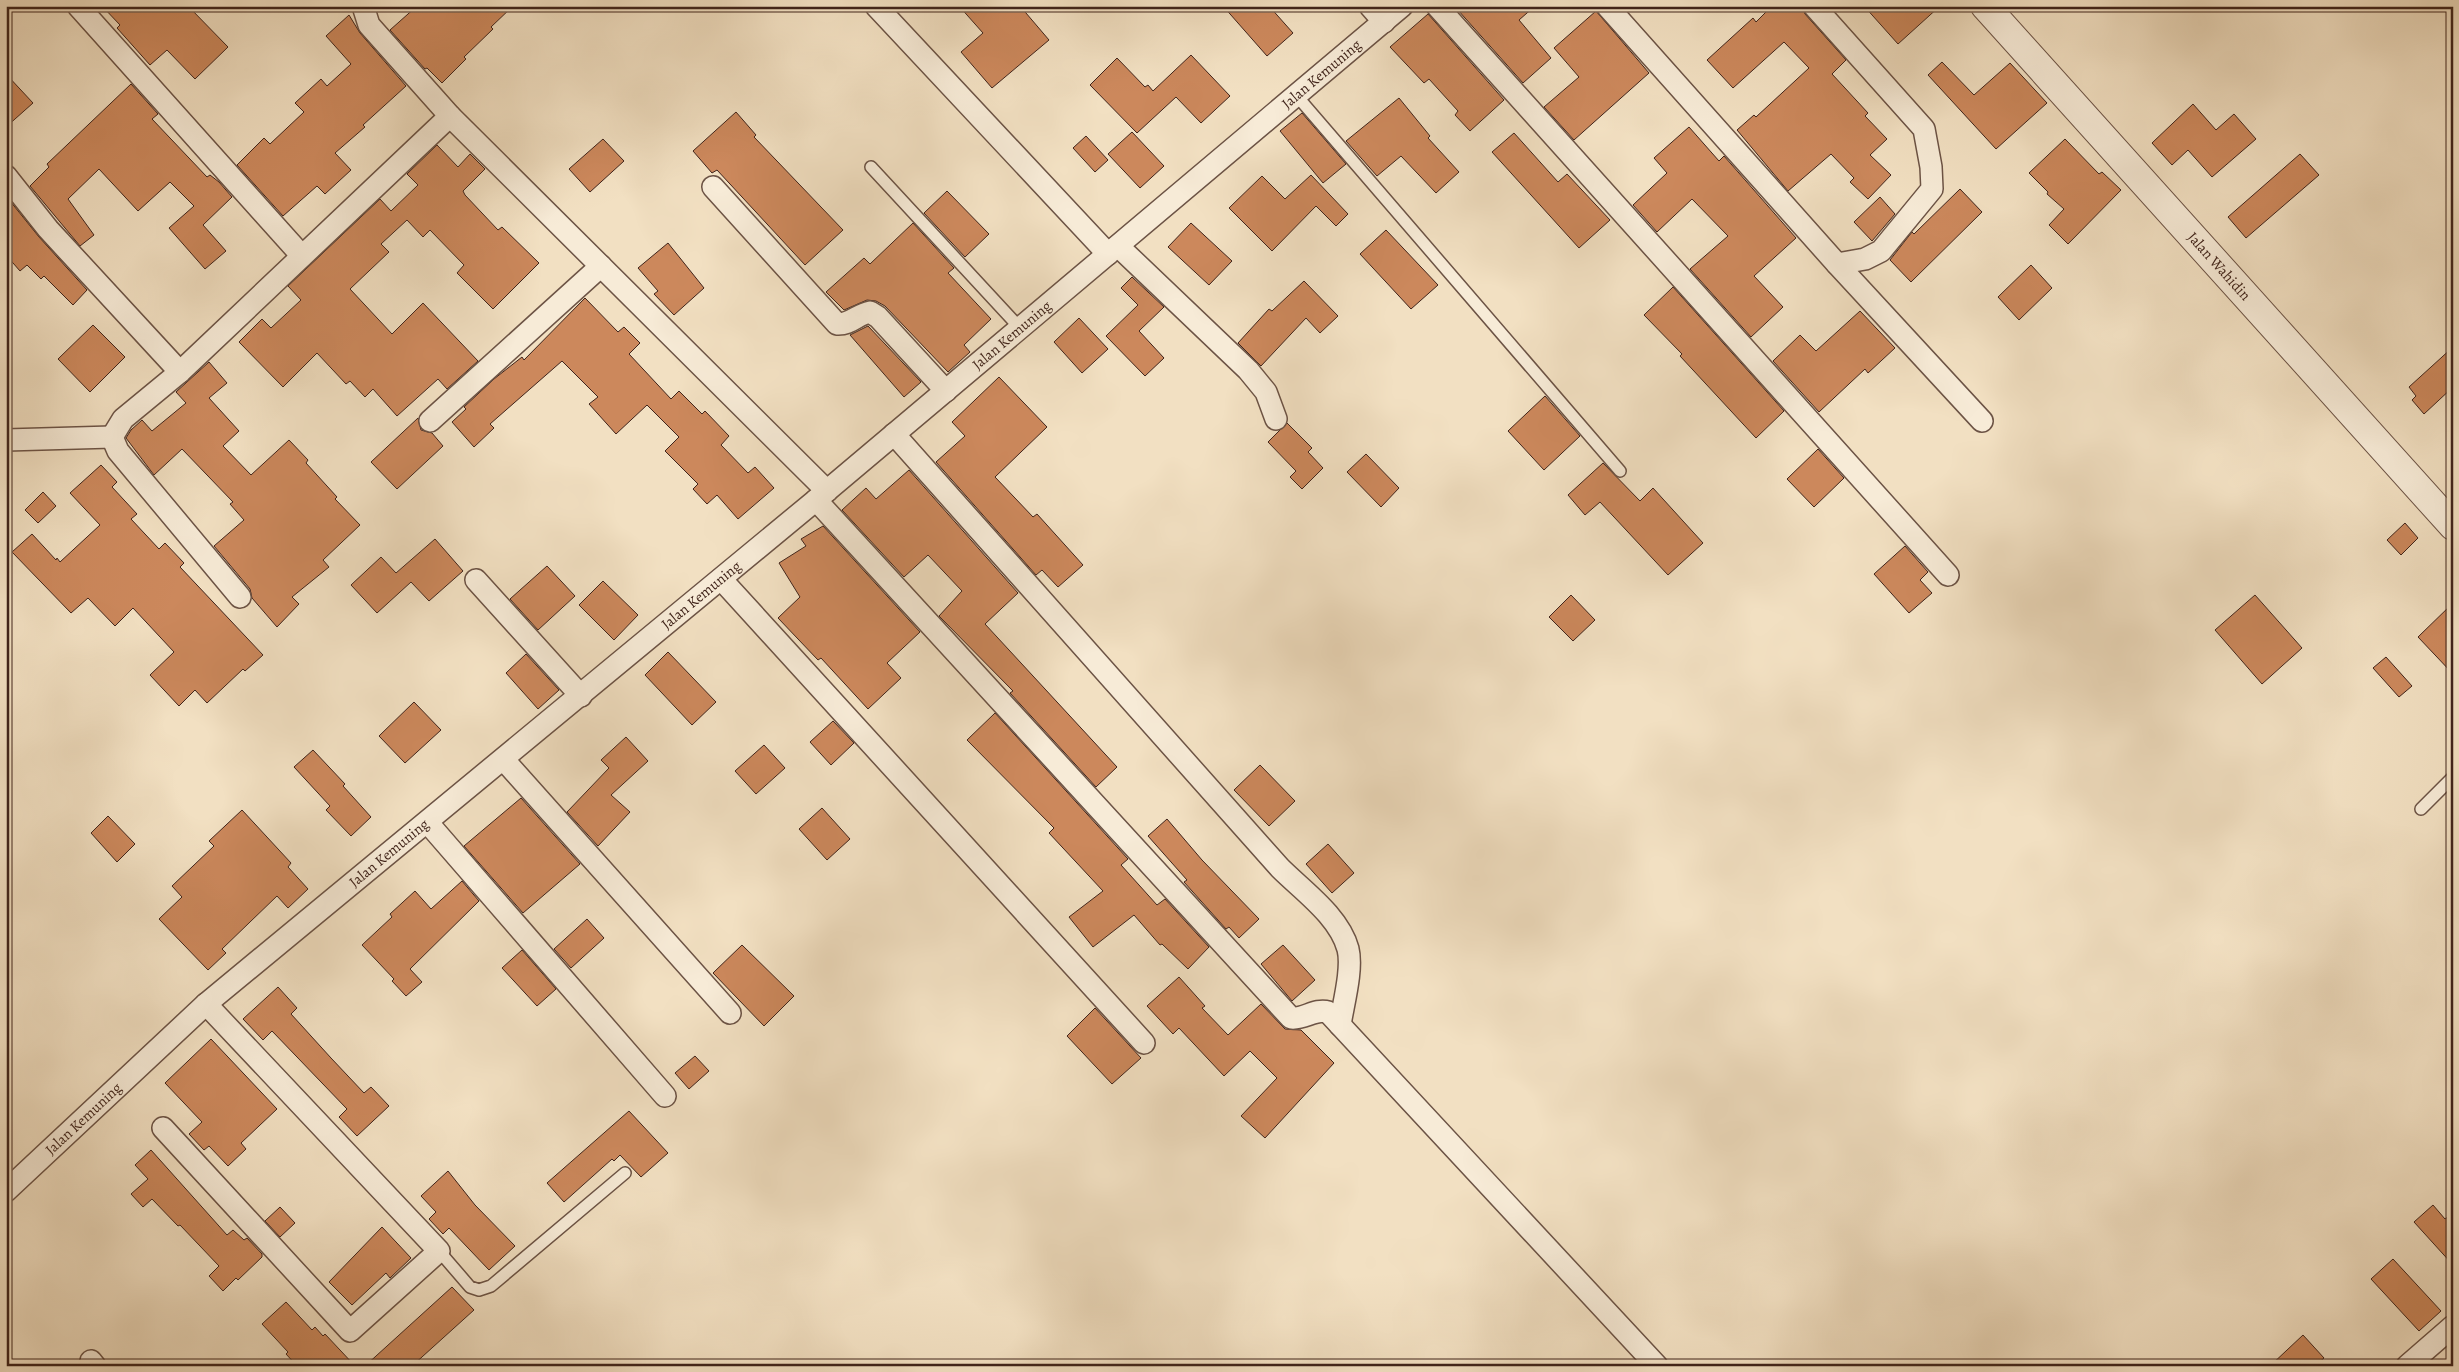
<svg xmlns="http://www.w3.org/2000/svg" width="2459" height="1372" viewBox="0 0 2459 1372" font-family="Alegreya,serif">
<style>
.building{fill:#cc885c;stroke:#40241b}
.lines{fill:none;stroke-linecap:round;stroke-linejoin:round}
.service-casing{stroke:#6c5345;stroke-width:14}
.minor-casing{stroke:#6c5345;stroke-width:24}
.tertiary-casing{stroke:#6c5345;stroke-width:30}
.service{stroke:#f7ebd7;stroke-width:11}
.minor{stroke:#f7ebd7;stroke-width:21}
.tertiary{stroke:#f7ebd7;stroke-width:28}
.labels{text-anchor:middle;stroke-width:5;stroke-linejoin:round;paint-order:stroke}
.street-label{font-size:15px;fill:#40241b;stroke:#f7ebd7}
</style>
<rect width="100%" height="100%" fill="#f2e0c2"/>
<filter id="stains"><feTurbulence type="fractalNoise" baseFrequency=".004" numOctaves="4"/><feColorMatrix values="0 0 0 0 .2 0 0 0 0 .09 0 0 0 0 .02 0 0 0 .5 -.17"/></filter>
<radialGradient id="worn" r=".72"><stop offset=".6" stop-color="#630" stop-opacity="0"/><stop offset="1" stop-color="#630" stop-opacity=".3"/></radialGradient>
<path class="building" d="M102 6H188L228 47 195 79 167 50 150 65 117 28 120 25Z
M417 6H513L491 27 493 29 464 57 466 59 442 83 427 68 425 69 390 30Z
M959 6H1020L1049 40 992 88 961 52 983 33Z
M1223 6H1269L1293 33 1267 56Z
M1461 6H1535L1519 20 1551 58 1523 83 1457 9Z
M1772 6H1802L1805 14 1846 60 1832 74 1868 113 1865 116 1887 139 1870 155 1891 175 1868 199 1850 182 1854 178 1831 154 1788 191 1737 130 1754 115 1756 117 1809 68 1784 42 1733 88 1707 60 1753 18 1756 22Z
M1864 6H1940L1898 44Z
M1596 11 1649 73 1574 140 1544 107 1579 77 1554 48Z
M1428 14 1504 100 1470 131 1455 115 1458 111 1429 79 1424 83 1390 47Z
M349 15 360 33 406 86 363 125 365 127 335 153 351 170 325 194 317 186 283 216 237 165 264 138 270 144 304 112 295 103 321 79 327 86 351 64 326 36Z
M1191 55 1230 96 1201 123 1176 97 1137 133 1090 85 1117 58 1145 87 1148 85 1153 91Z
M1942 62 1974 95 2010 63 2047 103 1996 149 1928 75Z
M6 74 33 103 6 127Z
M131 84 158 114 152 119 207 177 210 175 219 182 232 197 203 225 226 251 205 269 169 228 194 206 170 182 138 211 99 169 68 199 94 235 80 246 30 186 49 167 47 164Z
M1399 98 1430 136 1428 138 1459 172 1436 193 1401 156 1377 176 1346 141Z
M2193 104 2216 130 2234 114 2256 139 2212 177 2188 150 2172 165 2152 143Z
M736 112 756 135 754 137 843 230 805 265 717 170 712 173 693 151Z
M1302 113 1346 164 1323 183 1280 131Z
M1689 127 1719 161 1724 156 1796 238 1754 276 1783 307 1751 337 1690 269 1728 236 1692 199 1657 232 1633 205 1667 173 1654 158Z
M1132 132 1164 166 1140 188 1108 154Z
M1514 133 1558 182 1567 174 1610 220 1579 248 1492 152Z
M1086 136 1108 160 1095 172 1073 148Z
M603 139 624 161 590 192 569 169Z
M2065 139 2099 174 2102 172 2121 190 2068 244 2049 225 2064 209 2047 194 2048 192 2029 173Z
M437 145 458 167 470 154 485 169 463 191 465 195 498 230 502 227 539 263 493 309 457 273 464 265 430 230 423 237 407 220 381 244 389 252 350 289 392 334 423 303 478 361 447 389 438 379 397 416 373 389 365 397 350 381 346 384 317 353 283 387 239 342 262 319 271 328 301 300 288 286 380 199 391 211 418 185 407 174Z
M2300 154 2319 175 2246 238 2228 217Z
M1311 175 1348 214 1336 226 1316 206 1272 251 1229 208 1262 176 1285 199Z
M1960 189 1982 212 1911 282 1890 260 1912 232 1914 234Z
M947 191 989 234 965 257 924 213Z
M6 196 39 237 87 290 73 305 44 276 41 279 27 265 20 271 6 255Z
M1880 197 1895 214 1872 241 1854 222Z
M913 223 954 268 948 273 991 319 964 345 970 352 948 372 885 306 876 301 867 300 844 310 826 292 864 258 870 264Z
M1191 223 1232 261 1209 285 1168 247Z
M1386 230 1438 285 1411 309 1360 254Z
M668 243 704 288 674 315 654 294 658 291 638 268Z
M2031 265 2052 288 2019 320 1998 297Z
M1132 277 1164 307 1139 331 1164 358 1145 376 1106 336 1138 305 1121 288Z
M1304 281 1338 316 1320 333 1306 318 1261 366 1238 343 1269 309 1272 311Z
M1673 287 1784 411 1756 438 1680 356 1682 354 1644 315Z
M585 298 618 332 624 327 640 343 629 354 671 399 679 391 702 414 705 411 729 436 721 445 748 473 755 467 774 488 738 519 717 495 707 504 693 489 698 484 665 451 679 437 647 405 616 434 589 404 598 397 562 361 490 424 494 428 474 447 452 422 466 409 464 407 494 379 522 357 524 360Z
M1860 311 1895 348 1868 373 1865 369 1819 412 1773 361 1800 335 1816 351Z
M1079 318 1108 349 1082 373 1054 342Z
M93 325 125 357 90 392 58 359Z
M868 326 921 382 904 397 850 335Z
M2453 347V387L2424 414 2412 400 2416 396 2409 387Z
M209 362 227 383 209 398 239 431 223 446 251 475 289 440 308 460 306 463 337 497 335 499 360 525 323 560 329 567 292 597 299 604 277 627 252 598 250 589 214 546 244 520 230 504 233 502 182 449 154 475 126 438 131 430 142 420 152 431 186 403 176 392Z
M999 377 1047 427 995 477 1033 517 1037 514 1083 565 1058 587 1042 570 1036 575 936 462 965 436 952 422Z
M1545 396 1580 436 1544 470 1508 431Z
M418 418 421 430 432 433 443 446 397 489 371 462Z
M1287 423 1312 448 1308 452 1323 468 1302 489 1290 477 1296 471 1268 442Z
M1818 449 1844 478 1814 507 1787 479Z
M1366 454 1399 488 1381 507 1347 472Z
M1603 463 1640 501 1653 488 1703 543 1668 575 1600 502 1585 515 1568 495Z
M101 465 117 482 112 487 137 514 131 519 159 549 165 543 184 563 180 567 263 655 245 671 243 669 207 703 195 690 179 706 150 675 174 652 133 608 115 626 88 598 71 613 12 552 32 534 56 560 57 558 60 562 100 525 70 493Z
M909 470 1018 593 985 624 1117 767 1096 787 1010 693 1013 691 939 616 962 591 928 555 904 577 842 510 866 488 876 499Z
M43 492 56 506 38 523 25 510Z
M2405 523 2418 538 2401 555 2387 540Z
M823 526 920 632 887 663 901 678 868 709 821 658 818 660 778 618 800 597 779 563 806 546 801 539Z
M435 539 463 571 429 601 411 582 377 613 351 585 381 557 396 573Z
M1905 546 1928 572 1920 580 1932 593 1909 613 1874 574Z
M547 566 575 596 538 630 510 599Z
M603 581 638 615 614 640 579 605Z
M1571 595 1595 620 1573 641 1549 617Z
M2255 595 2302 648 2262 684 2215 630Z
M2453 603V674L2418 637Z
M668 652 716 702 692 725 645 675Z
M526 654 559 690 538 709 506 673Z
M2386 657 2412 686 2399 697 2373 668Z
M414 702 441 730 405 763 379 736Z
M995 713 1128 859 1121 865 1157 905 1165 899 1209 947 1188 969 1162 944 1160 945 1134 915 1093 947 1069 917 1103 891 1049 833 1054 828 967 740Z
M833 721 854 743 831 765 810 742Z
M626 737 648 761 611 795 630 812 598 846 567 812 609 768 601 760Z
M764 745 785 768 756 794 735 771Z
M313 750 345 784 343 786 371 817 351 836 326 810 330 806 294 767Z
M1260 765 1295 801 1269 826 1234 790Z
M521 798 580 864 523 913 464 846Z
M822 808 850 839 827 860 799 829Z
M242 810 291 863 288 867 308 889 288 908 277 896 222 949 226 953 208 970 159 919 182 897 172 886 214 846 209 841Z
M108 816 135 844 117 862 91 833Z
M1167 819 1202 860 1259 919 1239 938 1229 927 1226 929 1184 882 1187 880 1148 836Z
M1328 844 1354 873 1332 893 1306 864Z
M462 881 479 901 410 969 422 982 406 996 392 981 394 979 362 945 392 917 390 914 415 891 431 909Z
M587 919 604 938 571 968 554 949Z
M742 945 794 996 764 1026 713 973Z
M1283 945 1315 980 1292 1001 1261 964Z
M522 950 556 989 537 1006 502 968Z
M1179 977 1205 1006 1202 1008 1228 1035 1261 1004 1285 1029 1301 1030 1334 1063 1265 1138 1241 1116 1277 1078 1250 1051 1224 1076 1179 1028 1173 1034 1147 1006Z
M278 987 297 1008 291 1014 331 1058 364 1093 371 1087 389 1106 357 1136 339 1117 347 1109 272 1031 263 1040 243 1019Z
M1095 1008 1141 1058 1112 1084 1067 1036Z
M211 1039 277 1109 241 1143 246 1149 228 1166 209 1146 204 1150 189 1134 202 1122 165 1083Z
M695 1056 709 1071 689 1089 675 1073Z
M629 1111 668 1153 641 1177 620 1155 614 1161 612 1159 564 1202 547 1183Z
M151 1150 227 1235 233 1230 244 1240 247 1238 262 1254V1257L238 1280 236 1278 223 1291 209 1276 219 1266 180 1225 178 1226 152 1199 143 1207 131 1194 148 1179 135 1165Z
M448 1171 475 1205 515 1246 489 1270 449 1228 443 1234 429 1219 436 1212 421 1196Z
M2433 1205 2445 1219 2453 1213V1265L2414 1222Z
M280 1207 295 1223 280 1237 265 1221Z
M382 1227 411 1258 390 1278 386 1273 352 1305 329 1282Z
M2393 1259 2441 1311 2419 1331 2371 1279Z
M452 1287 474 1310 412 1366H365Z
M286 1302 312 1330 315 1327 323 1336 325 1334 355 1366H297L286 1354 288 1352 262 1324Z
M2303 1335 2324 1358 2315 1366H2270Z"/>
<g class="lines">
<g class="service-casing">
<path id="service" d="M1296 95 1620 471
M871 167 1020 328
M2421 809 2453 777
M439 1251 470 1287 479 1290 491 1286 625 1173"/>
</g>
<g class="minor-casing">
<g id="minor">
<path d="M78 6 302 256"/>
<path d="M363 6 369 25 450 116 827 491"/>
<path d="M876 6 1108 254"/>
<path d="M1370 6 1384 22"/>
<path d="M1437 6 1948 575"/>
<path d="M1607 6 1837 264 1982 421"/>
<path d="M1814 6 1924 129 1931 167 1932 189 1881 251 1865 259 1837 264"/>
<path d="M6 176 48 229 180 372"/>
<path d="M713 187 837 324C850 325 858 314 870 312L878 317 946 391"/>
<path d="M1118 246 1248 370 1266 392 1276 419"/>
<path d="M430 421 601 266"/>
<path d="M894 434 1280 868C1303 891 1339 916 1348 949 1353 969 1343 1005 1340 1025"/>
<path d="M112 437 123 419 180 372 450 116"/>
<path d="M112 437 118 451 240 597"/>
<path d="M6 440 112 437"/>
<path d="M816 500 1291 1018C1303 1020 1316 1008 1328 1012L1657 1366"/>
<path d="M721 579 1144 1043"/>
<path d="M476 580 581 696"/>
<path d="M504 760 730 1013"/>
<path d="M428 823 665 1096"/>
<path d="M163 1128 350 1331 439 1251 206 1004"/>
<path id="s1" d="M6 1191 206 1004 816 500 1402 6"/>
<path d="M91 1361 95 1366"/>
<path d="M2407 1366 2453 1326"/>
</g>
</g>
<g class="tertiary-casing">
<g id="tertiary">
<path id="s2" d="M1985 6 2453 526"/>
</g>
</g>
<use href="#service" class="service"/>
<use href="#minor" class="minor"/>
<use href="#tertiary" class="tertiary"/>
</g>
<g class="labels">
<g class="street-label">
<text dy="5" stroke="none"><textPath href="#s1" startOffset="1726">Jalan Kemuning</textPath></text>
<text dy="5" stroke="none"><textPath href="#s2" startOffset="350">Jalan Wahidin</textPath></text>
<text dy="5" stroke="none"><textPath href="#s1" startOffset="1321">Jalan Kemuning</textPath></text>
<text dy="5" stroke="none"><textPath href="#s1" startOffset="916">Jalan Kemuning</textPath></text>
<text dy="5" stroke="none"><textPath href="#s1" startOffset="511">Jalan Kemuning</textPath></text>
<text dy="5" stroke="none"><textPath href="#s1" startOffset="106">Jalan Kemuning</textPath></text>
</g>
</g>
<rect width="2459" height="1372" fill="none" stroke="#f2e0c2" stroke-width="25"/>
<rect x="8" y="8" width="2444" height="1357" fill="none" stroke="#40241b" stroke-width="2.5"/>
<rect x="12" y="12" width="2434" height="1347" fill="none" stroke="#40241b"/>
<rect width="100%" height="100%" filter="url(#stains)"/>
<rect width="100%" height="100%" fill="url(#worn)"/>
</svg>
